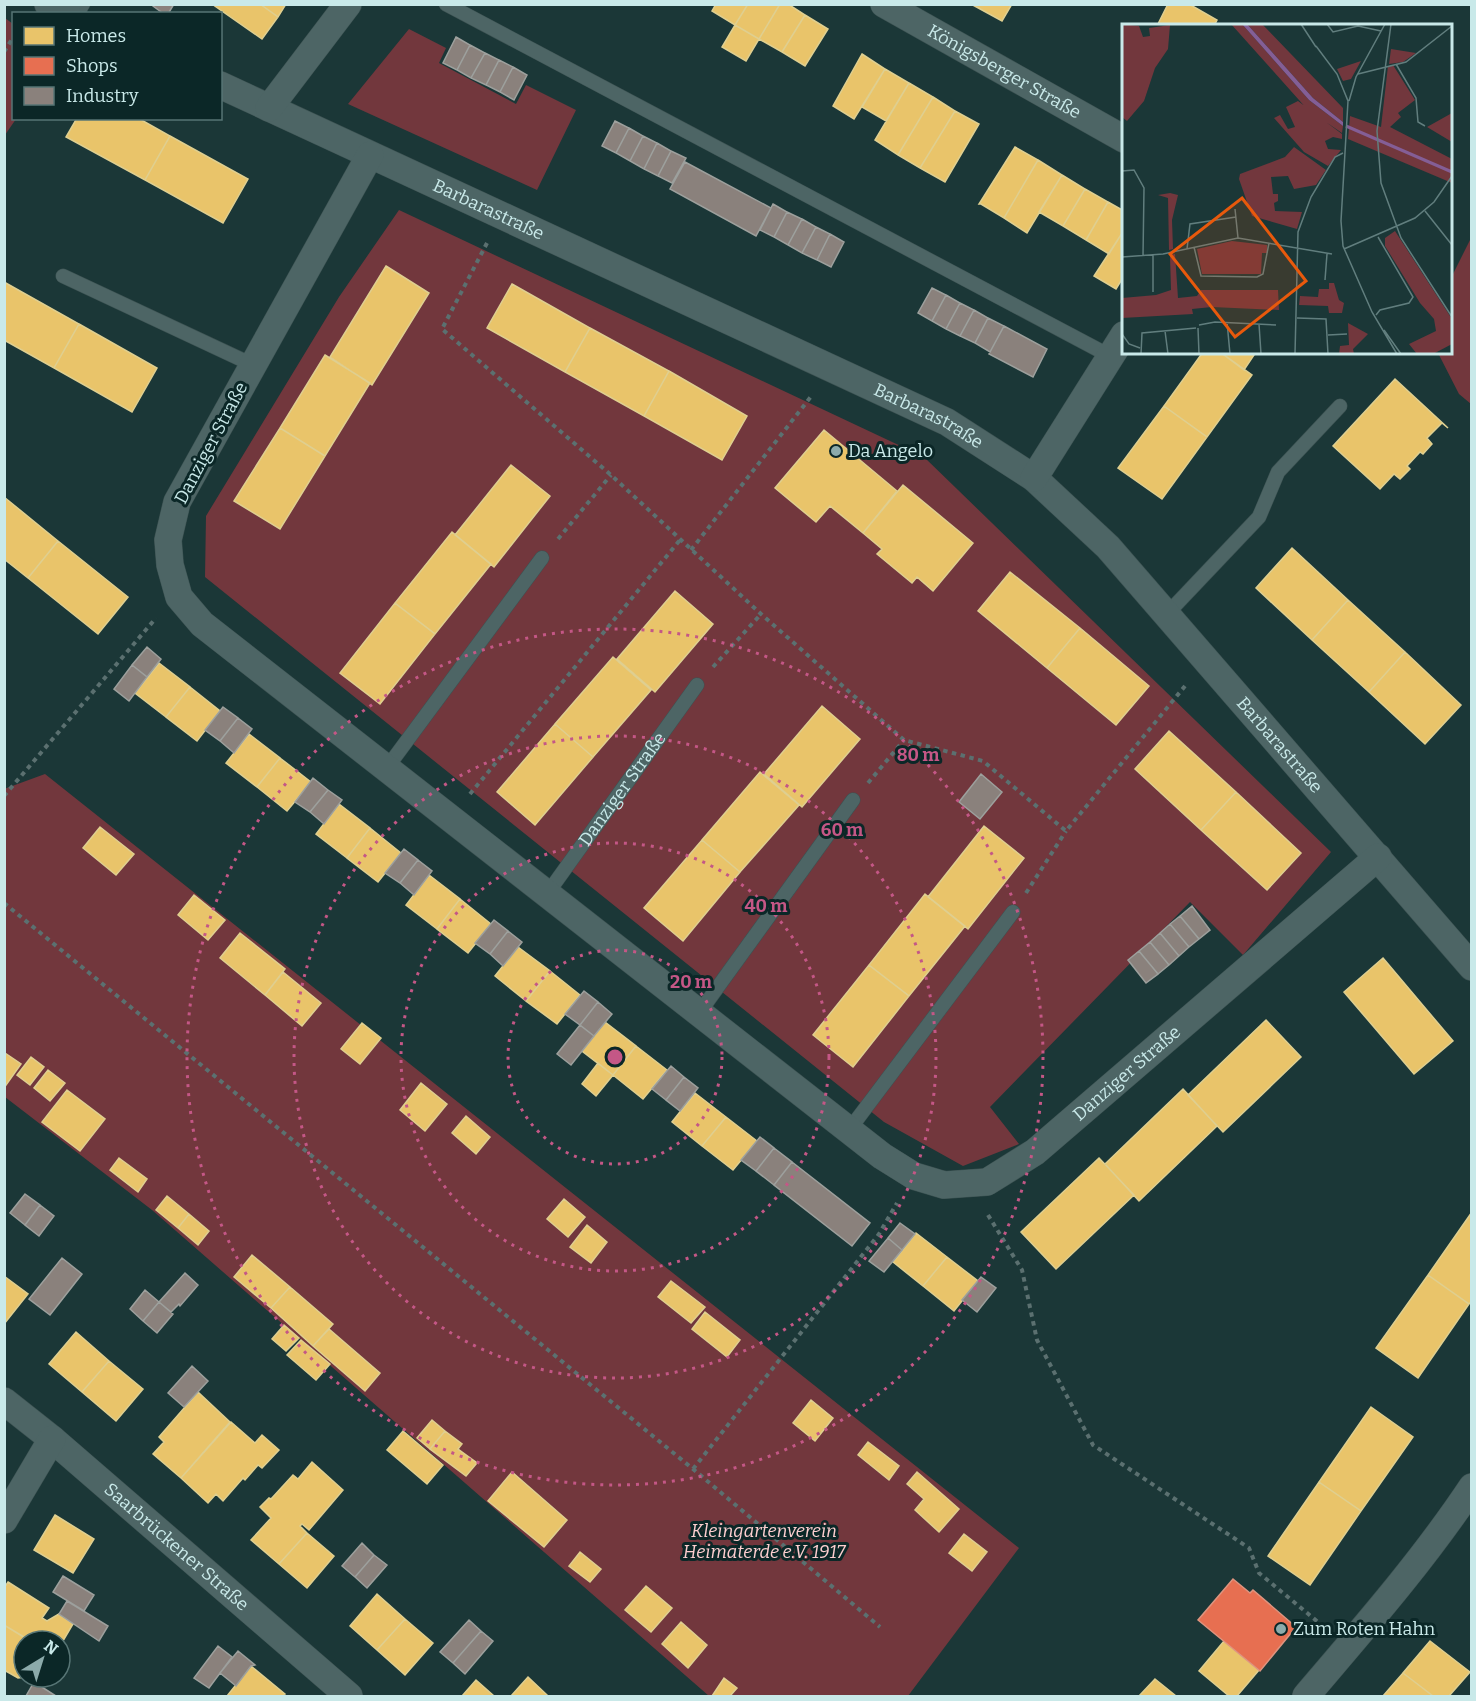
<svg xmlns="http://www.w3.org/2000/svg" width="1476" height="1701" viewBox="0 0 1476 1701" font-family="Bitter,serif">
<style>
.green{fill:#72373d}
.homes{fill:#e9c46a;stroke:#dfcf90;stroke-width:1.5}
.shops{fill:#e76f51;stroke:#de947f;stroke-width:1.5}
.industry{fill:#8a817c;stroke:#9da09d;stroke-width:1.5}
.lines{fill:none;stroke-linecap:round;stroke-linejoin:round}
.lane-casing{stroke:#3c5252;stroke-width:15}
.street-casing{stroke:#3c5252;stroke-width:28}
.path{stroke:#5b7070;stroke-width:4;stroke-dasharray:4.5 4.5;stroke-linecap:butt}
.lane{stroke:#4d6565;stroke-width:14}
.street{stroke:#4d6565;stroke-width:27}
.ring{fill:none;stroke:#c45786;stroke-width:3;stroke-dasharray:3 6}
.poi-dot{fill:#8cabab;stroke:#0b2727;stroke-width:2}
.labels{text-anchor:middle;stroke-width:6;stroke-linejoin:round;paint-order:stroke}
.street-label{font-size:18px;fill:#c9e9e9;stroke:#0b2727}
.poi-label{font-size:18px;fill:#c9e9e9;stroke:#0b2727;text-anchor:start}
.park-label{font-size:18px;font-style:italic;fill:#fecfd0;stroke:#0b2727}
.inset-river{fill:none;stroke:#845e96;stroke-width:3}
.inset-road{fill:none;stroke:#617e7e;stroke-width:1.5}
.view{fill:#e8590c;fill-opacity:0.15;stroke:#e8590c;stroke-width:3}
.inset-edge{fill:none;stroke:#c9e9e9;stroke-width:3}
.centre{fill:#c45786;stroke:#0b2727;stroke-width:3}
.ring-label{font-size:18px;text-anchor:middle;font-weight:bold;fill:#c45786;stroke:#0b2727;stroke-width:6;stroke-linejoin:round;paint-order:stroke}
</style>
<rect width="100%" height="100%" fill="#1b3737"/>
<path class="green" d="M5 18 13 24 14 118 16 119 5 135Z
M409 29 446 48 439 63 516 104 526 85 576 110 537 190 348 104Z
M399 210 924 457 1331 852 1243 955 1190 902 990 1107 1019 1144 963 1166 884 1122 205 577 206 516 339 297Z
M1471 238V404L1459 394 1438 353 1450 352 1451 278Z
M45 774 1019 1548 908 1696H709L152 1210 5 1097 4 789Z"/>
<path class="homes" d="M212 4H260L278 17 262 39Z
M260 4H286L278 17Z
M716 4H748L735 25 712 11Z
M748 4H780L759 39 735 25Z
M780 4H788L805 15 782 52 759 39Z
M971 4H1012L1002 21Z
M1168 4H1189L1217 20 1214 26H1157Z
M805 15 828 29 805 66 782 52Z
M735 25 759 39 746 61 722 47Z
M862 54 885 69 854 119 833 106Z
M885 69 909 83 886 121 862 107Z
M909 83 933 97 898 155 875 140Z
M933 97 955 111 920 168 898 155Z
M955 111 979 124 945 182 920 168Z
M77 118H138L170 136 145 180 66 137Z
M170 136 248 179 223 223 145 180Z
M1015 147 1038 160 1004 218 981 204H979Z
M1038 160 1062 175 1027 233 1004 218Z
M1062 175 1085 189 1063 226 1039 212Z
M1085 189 1108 202 1086 240 1063 226Z
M1108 202 1124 211V230L1109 254 1086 240Z
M1124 230V276L1116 289 1094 276Z
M386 266 429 293 372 385 330 357Z
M4 282 79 324 54 368 4 340Z
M512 284 590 328 565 372 487 328Z
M79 324 157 368 132 412 54 368Z
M590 328 669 371 644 416 565 372Z
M1203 352H1220L1252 375 1207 437 1164 406Z
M1220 352H1256L1244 370Z
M325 355 370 383 325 456 280 428Z
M669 371 747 416 722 460 644 416Z
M1395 379 1448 428 1442 423 1427 438 1432 444 1423 454 1420 452 1407 466 1410 469 1400 479 1394 474 1380 489 1333 446Z
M1164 406 1207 437 1162 499 1118 468Z
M280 428 325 456 280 529 234 501Z
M824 430 897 491 863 533 830 506 816 522 775 488Z
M511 465 550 496 494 567 455 535Z
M903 485 973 543 933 591 917 577 912 583 877 554 882 549 863 533Z
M4 497 58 541 28 578 4 559Z
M452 532 491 564 435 634 395 603Z
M58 541 128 597 98 634 28 578Z
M1292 548 1348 600 1312 640 1256 588Z
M1010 572 1080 628 1047 668 978 611Z
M675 591 713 624 655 692 617 659Z
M1348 600 1405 652 1369 692 1312 640Z
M395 603 435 634 380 704 340 673Z
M1080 628 1149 686 1116 725 1047 668Z
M1405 652 1461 705 1425 744 1369 692Z
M613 657 651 690 593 757 555 724Z
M159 663 190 687 166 717 135 693Z
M190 687 220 711 197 741 166 717Z
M822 706 860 739 802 807 764 774Z
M555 724 593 757 535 825 497 792Z
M1169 731 1236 792 1201 830 1135 769Z
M249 734 280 758 257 787 226 763Z
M280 758 311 782 287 811 257 787Z
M760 772 799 805 740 872 702 840Z
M1236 792 1301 853 1267 890 1201 830Z
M339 804 370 828 347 858 316 834Z
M984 826 1024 858 968 929 928 897Z
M100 827 134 854 116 875 83 848Z
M370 828 401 853 378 882 347 858Z
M702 840 740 872 683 941 644 908Z
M429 875 460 899 437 929 406 905Z
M925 894 965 926 909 996 869 965Z
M194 895 225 920 208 940 178 915Z
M460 899 491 924 468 953 437 929Z
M240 933 285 969 265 995 220 958Z
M518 947 550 971 526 1001 495 976Z
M1383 958 1453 1041 1414 1074 1344 992Z
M869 965 909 996 853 1067 813 1035Z
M550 971 580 995 557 1024 526 1001Z
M283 972 321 1003 302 1026 265 995Z
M1266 1020 1301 1057 1223 1132 1188 1095Z
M605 1022 636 1046 613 1075 582 1051Z
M362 1023 381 1038 360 1064 341 1049Z
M636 1046 667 1070 643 1099 613 1075Z
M5 1053 21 1064 4 1088V1053Z
M31 1057 44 1067 30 1085 17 1075Z
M598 1063 613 1075 596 1096 582 1084Z
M48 1070 65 1083 50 1101 34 1088Z
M421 1083 447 1104 425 1131 400 1110Z
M1183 1089 1217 1126 1139 1201 1105 1164Z
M67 1090 105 1119 80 1151 42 1122Z
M695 1093 726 1117 702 1146 672 1122Z
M466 1116 490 1137 476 1154 452 1133Z
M726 1117 757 1141 733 1170 702 1146Z
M119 1158 147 1179 138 1192 110 1170Z
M1099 1158 1134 1195 1056 1269 1021 1232Z
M167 1196 189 1214 178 1228 156 1210Z
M564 1199 585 1217 568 1237 547 1219Z
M1472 1212V1301L1469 1304 1428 1275Z
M189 1214 209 1231 198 1245 178 1228Z
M587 1225 607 1242 591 1263 570 1247Z
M916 1233 947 1257 923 1286 893 1262Z
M252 1255 290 1287 271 1308 234 1277Z
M947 1257 978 1281 954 1311 923 1286Z
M1428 1275 1469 1304 1418 1378 1376 1348Z
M4 1276 28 1294 4 1324Z
M671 1281 705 1307 691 1323 658 1297Z
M290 1287 333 1324 313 1346 271 1308Z
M705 1312 740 1340 727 1357 692 1329Z
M284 1325 299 1338 286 1351 272 1339Z
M329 1329 380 1373 365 1391 313 1346Z
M76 1332 109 1361 82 1392 49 1364Z
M301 1340 330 1364 316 1380 287 1355Z
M109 1361 143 1389 116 1421 82 1392Z
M198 1392 230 1422 181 1478 153 1454 164 1442 159 1437Z
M811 1400 833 1418 815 1441 793 1423Z
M1371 1407 1413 1437 1361 1511 1319 1482Z
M432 1420 445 1431 430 1449 417 1438Z
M231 1422 255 1443 262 1435 279 1450 262 1468 258 1465 245 1480 243 1478 223 1501 216 1494 208 1503 181 1478Z
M403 1431 443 1465 427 1484 387 1450Z
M445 1431 462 1444 458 1449 477 1463 466 1476 430 1449Z
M868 1442 899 1466 889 1480 858 1455Z
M312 1462 343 1490 309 1530 302 1524 300 1526 307 1533 279 1564 251 1540 271 1518 260 1507 269 1498 271 1499 293 1475 298 1479Z
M512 1472 567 1520 544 1547 488 1501Z
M917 1472 959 1509 939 1532 915 1510 924 1499 907 1484Z
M1319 1482 1361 1511 1310 1585 1268 1556Z
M55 1515 94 1539 73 1573 34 1550Z
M307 1533 334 1556 307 1588 279 1564Z
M964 1534 987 1552 972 1571 949 1553Z
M580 1552 601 1569 590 1582 569 1566Z
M8 1582 49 1608 42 1618 47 1621 59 1614 73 1624 60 1646V1641H30L4 1625V1588Z
M646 1586 672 1608 651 1632 625 1610Z
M377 1594 405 1619 377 1650 350 1626Z
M405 1619 433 1643 405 1675 377 1650Z
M681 1622 707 1645 688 1668 662 1644Z
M4 1625 29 1640 24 1641 25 1677 18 1678 4 1670Z
M1224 1641 1259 1670 1237 1696H1229L1199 1671Z
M1430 1641 1470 1672 1449 1696H1433L1403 1673Z
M251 1666 285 1694 283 1696H227Z
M1403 1673 1433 1696H1383Z
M528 1677 547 1695 546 1696H511Z
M724 1678 737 1688 730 1696H712Z
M1155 1679 1176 1696H1139Z
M476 1680 494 1696H462Z"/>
<path class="shops" d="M1233 1579 1250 1593 1253 1590 1296 1627 1260 1671 1198 1620Z"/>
<path class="industry" d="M154 4H174L168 14H164L153 6Z
M456 37 470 45 457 70 443 63Z
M470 45 485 53 471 78 457 70Z
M485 53 499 60 486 85 471 78Z
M499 60 513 67 500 92 486 85Z
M513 67 527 75 514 100 500 92Z
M615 121 629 128 616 153 602 146Z
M629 128 643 136 630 161 616 153Z
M643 136 657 143 644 169 630 161Z
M657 143 671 151 658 176 644 169Z
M671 151 686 158 672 183 658 176Z
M685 162 771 208 756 236 670 189Z
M773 204 787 212 774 237 760 230Z
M787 212 802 219 788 245 774 237Z
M802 219 816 227 802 253 788 245Z
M816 227 830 234 817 260 802 253Z
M830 234 844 242 831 267 817 260Z
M932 288 946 295 932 321 918 313Z
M946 295 960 303 946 329 932 321Z
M960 303 974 310 960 336 946 329Z
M974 310 988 318 975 343 960 336Z
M988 318 1004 326 990 352 975 343Z
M1004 326 1047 349 1033 377 989 354Z
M147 647 161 659 147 677 132 665Z
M132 665 147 677 129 701 114 689Z
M223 707 238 718 220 741 205 730Z
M238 718 252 729 234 753 220 741Z
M981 774 1002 792 980 819 959 802Z
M313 778 328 790 310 812 295 802Z
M328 790 342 800 324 824 310 812Z
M404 849 418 860 400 883 385 873Z
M418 860 432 871 414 895 400 883Z
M1192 906 1210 930 1199 939 1180 916Z
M1180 916 1199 939 1189 947 1170 924Z
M494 920 508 931 490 954 475 943Z
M1170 924 1189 947 1179 956 1160 933Z
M508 931 522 942 503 966 490 954Z
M1160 933 1179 956 1169 965 1150 942Z
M1150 942 1169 965 1158 974 1139 951Z
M1139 951 1158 974 1146 983 1128 960Z
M584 991 598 1002 580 1025 565 1014Z
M598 1002 612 1014 594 1036 580 1025Z
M580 1025 594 1036 571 1065 557 1054Z
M671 1066 684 1077 666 1100 652 1089Z
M684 1077 698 1088 680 1111 666 1100Z
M760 1137 774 1148 756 1171 741 1160Z
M774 1148 792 1162 774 1185 756 1171Z
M792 1162 870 1223 852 1246 774 1185Z
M25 1194 40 1205 25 1225 10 1213Z
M40 1205 54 1216 39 1236 25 1225Z
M900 1223 915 1234 902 1250 888 1238Z
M888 1238 902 1250 884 1272 869 1261Z
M62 1258 82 1274 50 1315 29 1299Z
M185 1273 198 1285 180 1306 179 1304 171 1312 159 1302Z
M981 1277 996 1288 977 1312 962 1300Z
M145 1290 159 1302 143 1321 130 1309Z
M159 1302 173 1314 157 1333 143 1321Z
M192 1366 208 1381 184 1407 168 1393Z
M362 1543 374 1555 355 1577 342 1566Z
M374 1555 387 1565 367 1588 355 1577Z
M63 1576 94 1595 84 1611 53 1592Z
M67 1601 108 1626 99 1641 59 1614Z
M469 1620 481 1631 453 1663 440 1652Z
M481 1631 493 1641 465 1674 453 1663Z
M218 1646 232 1657 209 1688 194 1678Z
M238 1651 255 1665 251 1666 236 1686 220 1673Z
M34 1682 56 1696H26Z"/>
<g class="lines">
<g class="lane-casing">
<g id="lane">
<path d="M446 4 1110 356"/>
<path d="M77 14 83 4"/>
<path d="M63 276 253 365"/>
<path d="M1166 615 1259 517 1278 472 1340 406"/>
<path d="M386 769 542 558"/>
<path id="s1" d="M547 894 697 685"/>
<path d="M699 1013 853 800"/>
<path d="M849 1130 1013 912"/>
</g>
</g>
<g class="street-casing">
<g id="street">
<path d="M48 4 67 14"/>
<path id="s2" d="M884 4 1124 139"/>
<path id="s3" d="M220 85 947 422 1034 478 1108 547 1472 967"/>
<path d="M269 108 348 4"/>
<path id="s4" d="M370 155 177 502 168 540 170 565 179 597 202 624 882 1156 914 1176 944 1185 987 1182 1035 1152 1378 857"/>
<path d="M1034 478 1124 335"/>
<path id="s5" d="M4 1401 52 1439 349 1696"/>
<path d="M4 1520 52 1439"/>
<path d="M1306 1696C1363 1629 1422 1562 1472 1487"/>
</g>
</g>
<path class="path" d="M4 52 14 36
M487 243 442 329 611 475 761 614 904 740 983 761 1066 831 1185 686
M558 539 611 475
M691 550 813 394
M713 667 761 614
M868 783 904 740
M470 794 680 540
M4 796 156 618
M1026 893 1066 831
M4 903 693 1469 880 1627
M988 1215 1022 1270 1037 1340 1093 1445 1249 1548 1259 1573 1324 1627
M693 1469 879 1234 897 1203"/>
<use href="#lane" class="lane"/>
<use href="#street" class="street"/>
</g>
<g class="ring">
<circle cx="615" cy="1057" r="107"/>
<circle cx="615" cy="1057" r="214"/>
<circle cx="615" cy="1057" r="321"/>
<circle cx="615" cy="1057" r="428"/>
</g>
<g class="poi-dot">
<circle cx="836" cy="451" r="6"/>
<circle cx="1281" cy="1629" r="6"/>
</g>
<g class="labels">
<g class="street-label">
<text dy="6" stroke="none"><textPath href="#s2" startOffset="138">Königsberger Straße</textPath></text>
<text dy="6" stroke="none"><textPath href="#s3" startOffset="296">Barbarastraße</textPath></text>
<text dy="6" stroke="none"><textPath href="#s3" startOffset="782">Barbarastraße</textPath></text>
<text transform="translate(211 443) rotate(-62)" y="6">Danziger Straße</text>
<text dy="6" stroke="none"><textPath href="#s3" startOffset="1268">Barbarastraße</textPath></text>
<text dy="6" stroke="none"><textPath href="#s1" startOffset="129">Danziger Straße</textPath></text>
<text dy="6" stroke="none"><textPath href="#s4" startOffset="1683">Danziger Straße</textPath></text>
<text dy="6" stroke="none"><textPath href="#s5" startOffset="226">Saarbrückener Straße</textPath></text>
</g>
<g class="poi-label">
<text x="848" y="457">Da Angelo</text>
<text x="1293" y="1635">Zum Roten Hahn</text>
</g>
<g class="park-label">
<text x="764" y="1537">Kleingartenverein<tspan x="764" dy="21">Heimaterde e.V. 1917</tspan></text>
</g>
</g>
<g transform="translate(1122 24)">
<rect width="330" height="330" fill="#1b3737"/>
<path d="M0 0 17 2 21 13 28 12 27 4 48 1 46 25 33 44 22 77 5 97 0 93ZM109 0H120L187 76 221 102 220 109 185 85ZM125 0H140L221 84V98L191 74ZM269 25 294 29 281 38 267 40ZM239 37 229 55 221 57 215 45ZM271 41 293 76 276 89 279 93 268 103 330 135V159L226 115 228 92 259 103 266 42ZM176 77 220 110V115L211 113 203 117 206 125 219 126 206 142 182 128 152 94 158 91 166 105 173 103 164 83ZM330 89V118L305 103ZM172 123 204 146 194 161 172 165 166 152 149 153 151 170H156V177L152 179 153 187 180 188 175 205 130 192 117 155 118 150 163 133ZM48 169 56 171 50 196 51 225 47 226 46 174 36 171ZM273 207 330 295V320L311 330H295L287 320 314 307 312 295 298 279 263 222V214ZM110 217 145 221V229H140L139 250H80L75 225ZM53 230 56 274 75 272 79 266H156L157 286 90 283 70 285 71 290 0 294V274L34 271 49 266 48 231ZM207 259H212L217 276 222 279 220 289H207L206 282 177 281 178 272 196 273 197 265H207ZM226 299 246 310 231 325 232 330H217L218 322 227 321Z" fill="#72373d"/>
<path d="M120 0H125L191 74 221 98V102L187 76Z" fill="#845e96"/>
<path class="inset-river" d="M224 102 330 148"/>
<path class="inset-road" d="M179 0 194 23M205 0 211 8 236 2 259 7M269 0 255 107 259 159 279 214 330 293M194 22 215 50 226 77 219 197 221 222 250 288 275 330M274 40 294 74 296 98 303 102M236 50 284 38 330 2M227 77 234 53 263 0M0 147 12 146 22 164 21 232M113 185 116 214M303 187 330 221M72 223 79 252 135 253 141 250 147 219M65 225 68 200 114 193M222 225 293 194 312 178 330 152M31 231V268M0 233 41 230 116 214 210 230M203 256 205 230M254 291 258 286 287 279 291 273 256 213M175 294 204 295 206 330M105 298 108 330M137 300 139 330M77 301 93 298 154 301M76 304 77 330M262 306 279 330M43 307 46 330M0 310 7 320 18 324M206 311 225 310M19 330 20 309 74 304M173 330 176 208 189 173 213 133 221 129"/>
<path class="view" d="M120 174 184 257 113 313 48 230Z"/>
<rect width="330" height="330" class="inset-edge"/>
</g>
<circle cx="615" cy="1057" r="9" class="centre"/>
<g class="ring-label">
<text x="918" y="761">80 m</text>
<text x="842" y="836">60 m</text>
<text x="766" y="912">40 m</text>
<text x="691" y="988">20 m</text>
</g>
<rect width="1476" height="1701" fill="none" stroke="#c9e9e9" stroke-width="12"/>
<rect x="12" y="12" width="210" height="108" fill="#0b2727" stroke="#577575" stroke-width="1.5"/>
<rect x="24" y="27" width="30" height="18" fill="#e9c46a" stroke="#577575" stroke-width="1.5"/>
<text x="66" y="42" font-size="18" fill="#c9e9e9">Homes</text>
<rect x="24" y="57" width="30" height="18" fill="#e76f51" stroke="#577575" stroke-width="1.5"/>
<text x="66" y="72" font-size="18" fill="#c9e9e9">Shops</text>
<rect x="24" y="87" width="30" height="18" fill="#8a817c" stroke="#577575" stroke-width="1.5"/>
<text x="66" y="102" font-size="18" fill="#c9e9e9">Industry</text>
<g transform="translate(42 1659) rotate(38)"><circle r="28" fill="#0b2727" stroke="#577575" stroke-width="1.5"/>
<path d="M0-4.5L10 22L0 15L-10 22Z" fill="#8cabab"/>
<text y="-9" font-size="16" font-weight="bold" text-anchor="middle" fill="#c9e9e9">N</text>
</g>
</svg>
